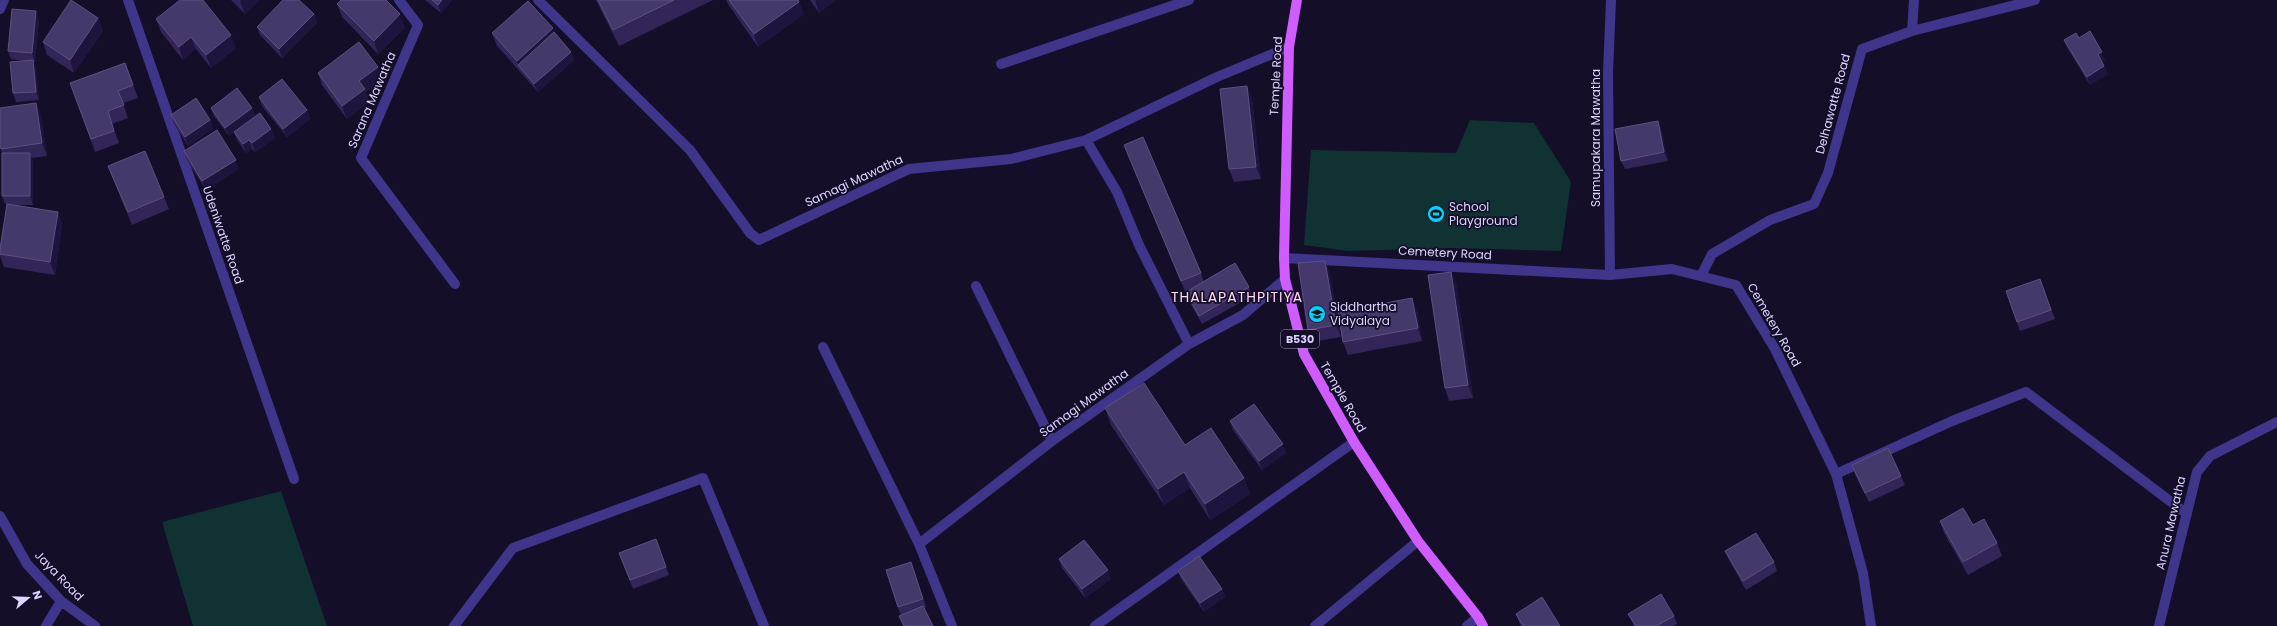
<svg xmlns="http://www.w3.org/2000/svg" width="2277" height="626" viewBox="0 0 2277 626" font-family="Poppins,sans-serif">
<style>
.green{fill:#103233}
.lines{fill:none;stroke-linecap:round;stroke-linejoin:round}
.minor{stroke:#3f358b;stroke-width:10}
.primary{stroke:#cf5cff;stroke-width:10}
.wall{fill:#332558}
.shaded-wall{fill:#1f143d}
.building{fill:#45386a;stroke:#5d5181}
.labels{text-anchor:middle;stroke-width:3.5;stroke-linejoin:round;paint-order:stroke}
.shield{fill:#140e29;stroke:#a199bf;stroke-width:1}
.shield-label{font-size:11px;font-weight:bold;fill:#ddd5ff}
.street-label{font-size:12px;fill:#ddd5ff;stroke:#140e29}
.poi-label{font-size:12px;fill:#ddd5ff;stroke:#140e29;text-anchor:start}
.quarter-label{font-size:14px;letter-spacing:1px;fill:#ffd7ed;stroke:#140e29}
</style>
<rect width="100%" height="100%" fill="#140e29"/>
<path class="green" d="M1470 120 1534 123 1571 182 1561 251 1452 248 1348 251 1304 245 1311 150 1456 153Z
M281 491 327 626H193L162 522Z"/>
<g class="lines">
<path class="minor" d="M128 0 294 479
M399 0 418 25 361 158 455 284
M538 0 690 150 750 233 759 240 909 169 1011 159 1086 140 1117 192 1139 245 1189 344
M0 9 4 0
M1912 31 1914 0
M1001 64 1189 0
M1086 140 1217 77 1289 47
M1284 258 1610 275 1672 269 1736 285 1775 349 1836 474 1863 573 1871 626
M1610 275 1608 73 1611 0
M1701 276 1712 254 1770 220 1814 204 1828 173 1862 49 1912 31 2035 0
M976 286 1052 441
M823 347 919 544 952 626
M1836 474 1952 421 2026 392 2187 514
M0 516 27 564 61 601 95 626
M919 544 1052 441 1189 344 1243 315 1285 279
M46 626 61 601
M454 626 513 548 703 478 764 626
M1095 626 1354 442
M1315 626 1418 541
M1467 626 1478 617
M2159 626 2197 472 2210 456 2277 422"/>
<path class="primary" d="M1297 0 1289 47 1284 258 1285 279 1304 354 1354 442 1418 541 1478 617 1483 626"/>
</g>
<path class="wall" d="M231 0H259L245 14Z
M425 0H452L441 13Z
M596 0H713L619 46Z
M726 0H798L804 14 758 47 728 4Z
M810 0H836L819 13Z
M337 4 405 27 378 54 342 17Z
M314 14 317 23 282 58 260 35 257 27Z
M98 18 103 31 74 73 47 55 43 42Z
M156 19 236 48 211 68 196 49 183 60 161 32Z
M39 20 35 62H34L36 69 39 100 16 102 13 93 25 61 11 59 8 51Z
M554 32 571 52 574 60 538 92 497 46 492 33Z
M2079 38 2105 60 2102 62 2108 74 2090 85 2068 49 2064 40Z
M125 63 138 98 123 103 128 118 112 124 119 143 95 152 70 83Z
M378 67 383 80 366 92 369 102 347 119 322 85 318 73Z
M1247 86 1252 99 1261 179 1234 182 1229 169Z
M259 97 307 110 310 119 287 137 262 106Z
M36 103 41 116 47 156 32 158 33 162V205H8L58 212 62 225 55 275 4 267 0 256V249L7 204H5L2 196V153L1 149Z
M211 108H252L255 116 271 129 275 138 255 152 252 149 246 153 237 140 234 132 229 136 214 116Z
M171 115 210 120 213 129 188 146 174 124Z
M1658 121 1661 129 1668 161 1625 169 1621 161Z
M1124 145 1201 273 1204 282 1249 287 1252 296 1202 324 1189 301 1129 158Z
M184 151 239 169 206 190 187 160Z
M108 166 164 197 169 209 132 225 113 179Z
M1325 261 1330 274 1341 337 1312 342 1308 330Z
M1451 272 1456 284 1473 398 1449 401 1445 388Z
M2040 279 2055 319 2020 331 2006 291Z
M1417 311 1422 341 1348 355 1343 342Z
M1105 408 1185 445 1244 478 1250 494 1210 520 1190 488 1164 505 1111 425Z
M1230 421 1286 453 1262 470 1233 430Z
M1852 465 1901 476 1905 485 1869 502 1855 474Z
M1940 521 1973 525 1997 543 2002 556 1968 575 1944 533Z
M656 539 669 575 633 589 619 553Z
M1725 551 1774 562 1777 571 1746 590 1729 560Z
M1059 559 1111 579 1085 598 1062 568Z
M914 571 926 607 924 608 933 626H903L899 616H901L898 607Z
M1178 571 1222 589 1225 597 1204 612 1181 579Z
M1516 614 1560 626H1521L1519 622Z
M1628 614 1674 616 1677 624 1674 626H1634Z"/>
<path class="shaded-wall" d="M242 0H259L245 14 240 1Z
M442 0H452L441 13 438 5Z
M815 0H836L819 13Z
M799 2 804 14 758 47 754 34Z
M36 11 39 20 35 62 32 53Z
M314 14 317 23 282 58 279 49Z
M400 14 405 27 378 54 374 41Z
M98 18 103 31 74 73 70 60Z
M553 28 557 41 518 65 517 61Z
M231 35 236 48 211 68 206 55Z
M191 37 196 49 183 60 179 47Z
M571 52 574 60 538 92 534 84Z
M2102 52 2105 60 2101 63 2098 54Z
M33 60 36 69 39 100 36 92Z
M2104 66 2108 74 2090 85 2087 77Z
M378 67 383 80 366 92 369 102 347 119 342 106 359 81Z
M1247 86 1252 99 1261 179 1256 167Z
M36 103 41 116 47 156 42 143Z
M252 108 255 117 229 136 225 128Z
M307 110 310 119 287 137 283 129Z
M210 120 213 129 188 146 185 137Z
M1658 121 1661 129 1668 161 1664 152Z
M271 129 275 138 255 152 252 143Z
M249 140 252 149 246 153 243 144Z
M30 153 33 162V205L30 196Z
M236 160 239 169 206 190 202 181Z
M58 212 62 225 55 275 50 262Z
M1325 261 1330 274 1341 337 1336 325Z
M1451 272 1456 284 1473 398 1468 385Z
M1412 298 1417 311 1422 341 1418 328Z
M1283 444 1286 453 1262 470 1259 461Z
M1184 472 1190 488 1164 505 1158 489Z
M1244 478 1250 494 1210 520 1205 504Z
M1108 570 1111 579 1085 598 1082 589Z
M1222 589 1225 597 1204 612 1200 603Z"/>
<path class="building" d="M71 0 98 18 70 60 43 42Z
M180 0H203L231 35 206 55 191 37 179 47 156 19Z
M283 0H299L314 14 279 49 257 27Z
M341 0H386L400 14 374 41 337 4Z
M432 0H442L438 5Z
M598 0H674L613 30Z
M729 0H798L799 2 754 34Z
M528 1 553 28 517 61 492 33Z
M12 9 36 11 32 53 8 51Z
M2090 31 2102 52 2098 54 2104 66 2087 77 2064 40 2076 33 2079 38Z
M554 32 571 52 534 84 518 65Z
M359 42 378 67 359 81 365 89 342 106 318 73Z
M33 60 36 92 13 93 10 62Z
M125 63 133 85 118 91 124 105 108 111 114 131 91 139 70 83Z
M282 79 307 110 283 129 259 97Z
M1247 86 1256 167 1229 169 1220 89Z
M237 88 252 108 225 128 211 108Z
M196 98 210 120 185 137 171 115Z
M36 103 42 143 1 149 0 145V108Z
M260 113 271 129 252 143 249 140 243 144 234 132Z
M1658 121 1664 152 1621 161 1615 129Z
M217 130 236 160 202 181 184 151Z
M1143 137 1201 273 1181 281 1124 145Z
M145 151 164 197 128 212 108 166Z
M2 153H30V196H2Z
M7 204 58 212 50 262 0 254V249Z
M1325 261 1336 325 1308 330 1298 263Z
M1235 263 1249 287 1199 316 1186 292Z
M1451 272 1468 385 1445 388 1428 275Z
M2040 279 2051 310 2017 322 2006 291Z
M1412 298 1418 328 1343 342 1338 312Z
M1144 383 1185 445 1211 428 1244 478 1205 504 1184 472 1158 489 1105 408Z
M1254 404 1283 444 1259 461 1230 421Z
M1888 448 1901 476 1865 493 1852 465Z
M1963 508 1973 525 1984 519 1997 543 1963 562 1940 521Z
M1756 533 1774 562 1743 581 1725 551Z
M656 539 666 567 630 580 619 553Z
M1084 540 1108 570 1082 589 1059 559Z
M1199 556 1222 589 1200 603 1178 571Z
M911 562 923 599 898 607 886 570Z
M1661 594 1674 616 1656 626H1636L1628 614Z
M1542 597 1560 626H1523L1516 614Z
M923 606 933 626H904L899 616Z"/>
<defs>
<g id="stadium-disc" transform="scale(0.9)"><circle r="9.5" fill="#01d2ff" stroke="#140e29"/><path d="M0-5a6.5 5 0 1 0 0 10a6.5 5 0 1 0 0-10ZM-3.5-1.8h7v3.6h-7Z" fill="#111"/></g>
<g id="school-disc" transform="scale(0.9)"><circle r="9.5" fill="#01d2ff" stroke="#140e29"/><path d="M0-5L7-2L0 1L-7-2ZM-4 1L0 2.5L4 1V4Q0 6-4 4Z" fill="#111"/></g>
</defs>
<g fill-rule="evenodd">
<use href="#stadium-disc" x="1436" y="214"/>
<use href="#school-disc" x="1317" y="314"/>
</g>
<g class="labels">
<rect class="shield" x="1281" y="330" width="38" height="18" rx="3"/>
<g class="shield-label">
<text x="1300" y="343">B530</text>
</g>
<g class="street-label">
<text transform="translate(1276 76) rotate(-87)" y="4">Temple Road</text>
<text transform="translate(372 100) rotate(-67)" y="4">Sarana Mawatha</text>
<text transform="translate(1833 104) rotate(-75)" y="4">Delhawatte Road</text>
<text transform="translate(1596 138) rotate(-90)" y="4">Samupakara Mawatha</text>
<text transform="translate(854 181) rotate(-25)" y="4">Samagi Mawatha</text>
<text transform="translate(223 235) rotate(71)" y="4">Udeniwatte Road</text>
<text transform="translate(1445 253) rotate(3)" y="4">Cemetery Road</text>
<text transform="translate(1774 325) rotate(60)" y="4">Cemetery Road</text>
<text transform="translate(1343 397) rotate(60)" y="4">Temple Road</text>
<text transform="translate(1084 403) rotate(-36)" y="4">Samagi Mawatha</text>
<text transform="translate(2171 523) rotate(-77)" y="4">Anura Mawatha</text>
<text transform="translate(59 576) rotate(46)" y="4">Jaya Road</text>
</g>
<g class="poi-label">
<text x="1449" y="211">School<tspan x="1449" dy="14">Playground</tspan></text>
<text x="1330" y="311">Siddhartha<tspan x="1330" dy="14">Vidyalaya</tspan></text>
</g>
<g class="quarter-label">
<text x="1237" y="302">THALAPATHPITIYA</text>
</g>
</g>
<g transform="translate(28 598) rotate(71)" stroke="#140e29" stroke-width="3" paint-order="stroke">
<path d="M0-3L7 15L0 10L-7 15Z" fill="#ddd5ff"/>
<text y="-6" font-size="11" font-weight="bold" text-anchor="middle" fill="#ddd5ff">N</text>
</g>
</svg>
